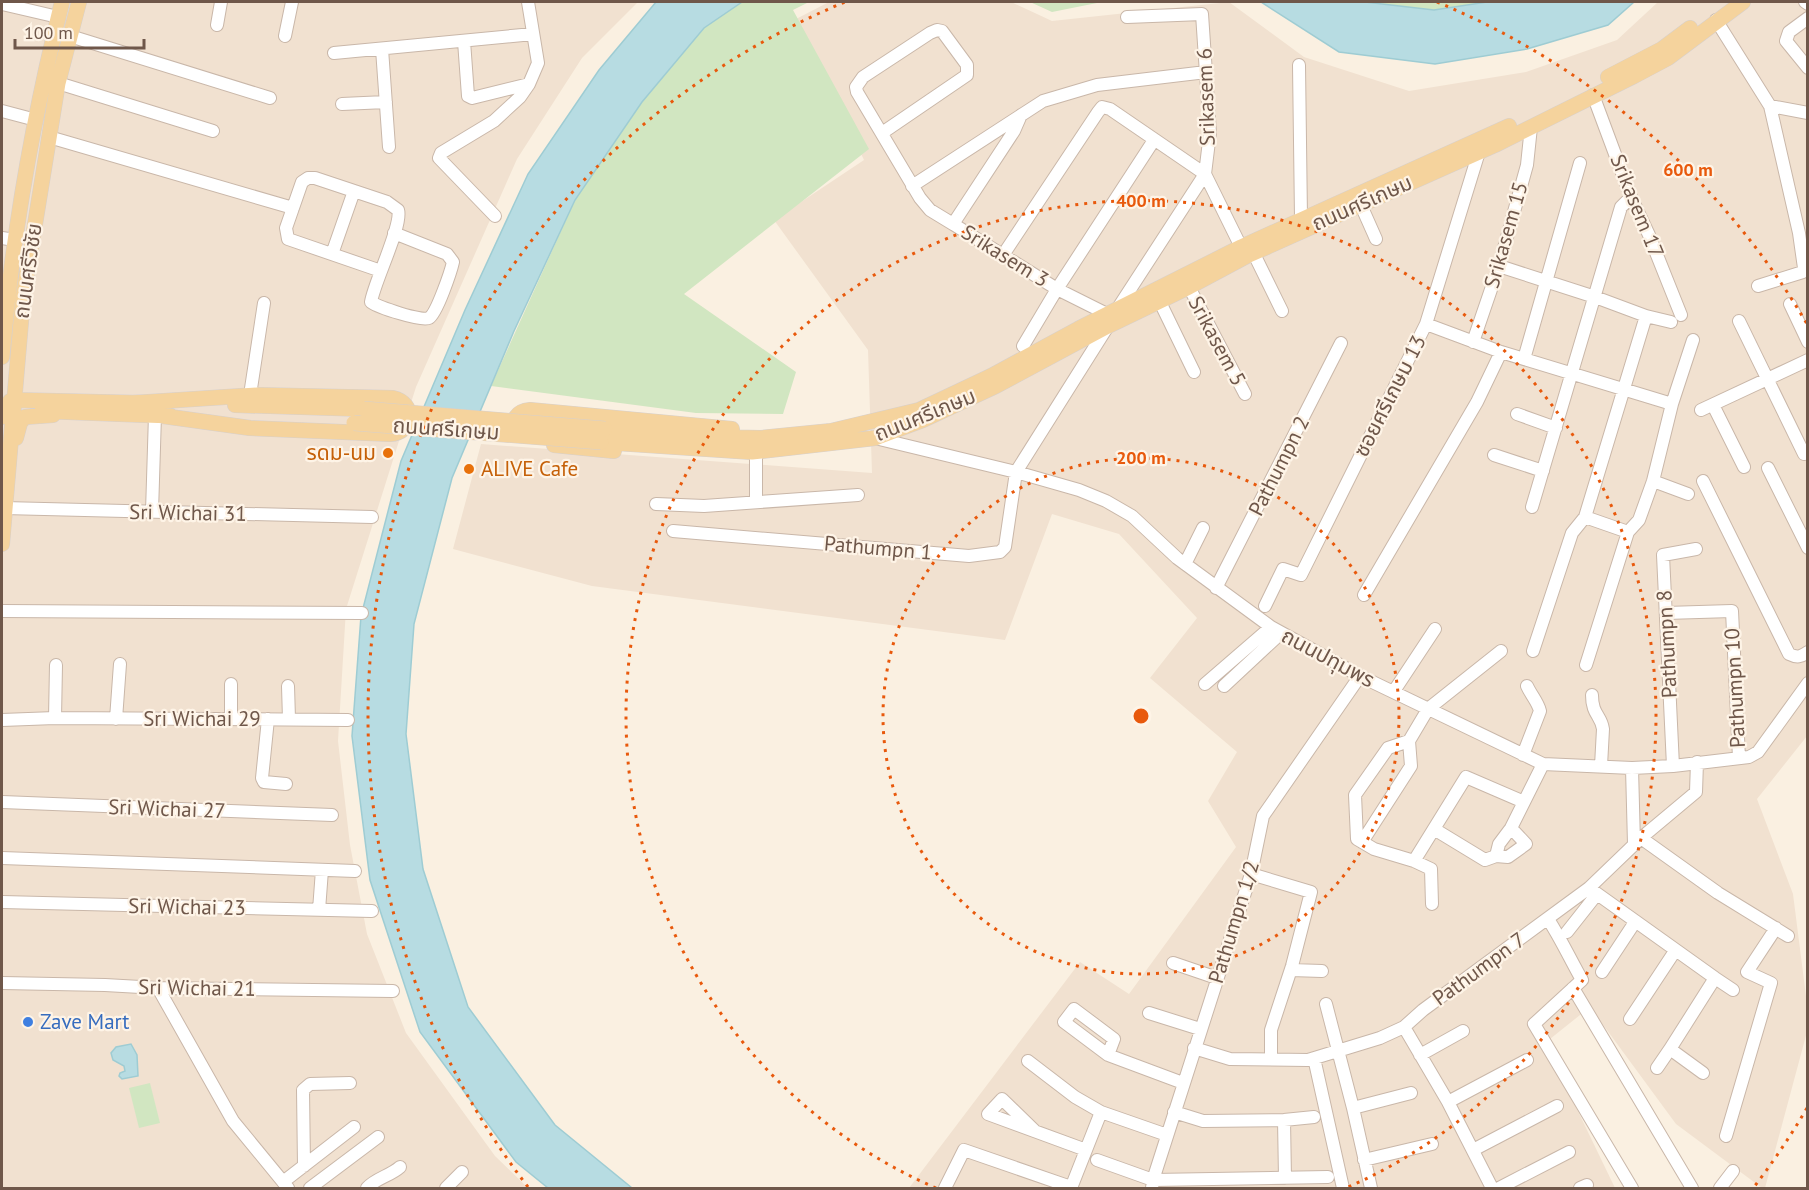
<svg xmlns="http://www.w3.org/2000/svg" width="1809" height="1190" viewBox="0 0 1809 1190" font-family="'PT Sans','Noto Sans Thai',sans-serif">
<style>
.residential{fill:#f1e1d0}
.green{fill:#d1e6c1}
.water{fill:#b7dce2;stroke:#9eccd3;stroke-width:1.5}
.lines{fill:none;stroke-linecap:round;stroke-linejoin:round}
.minor-casing{stroke:#c9b7a9;stroke-width:14}
.major-casing{stroke:#d7d0cc;stroke-width:16}
.minor{stroke:#fff;stroke-width:12}
.major{stroke:#f5d39d;stroke-width:15}
.major-bridge-casing{stroke:#d7d0cc;stroke-width:16;stroke-linecap:butt}
.major-bridge{stroke:#f5d39d;stroke-width:15}
.ring{fill:none;stroke:#e8590c;stroke-width:3;stroke-dasharray:3 6}
.food-dot{fill:#e8710a;stroke:#fef4e7;stroke-width:2}
.shop-dot{fill:#3f7fe0;stroke:#fef4e7;stroke-width:2}
.labels{text-anchor:middle;stroke-width:4.5;stroke-linejoin:round;paint-order:stroke}
.street-label{font-size:21px;fill:#6f574a;stroke:#fef4e7}
.food-label{font-size:21px;fill:#c56008;stroke:#fef4e7;text-anchor:end}
.shop-label{font-size:21px;fill:#366cbe;stroke:#fef4e7;text-anchor:start}
.centre{fill:#e8590c;stroke:#fef4e7;stroke-width:3}
.ring-label{font-size:18px;text-anchor:middle;font-weight:bold;fill:#e8590c;stroke:#fef4e7;stroke-width:4.5;stroke-linejoin:round;paint-order:stroke}
</style>
<rect width="100%" height="100%" fill="#faf0e1"/>
<path class="residential" d="M2 2H638L582 58 517 159 416 387 346 609 338 741 350 845 367 934 406 1033 495 1156 528 1188H2Z
M829 2H1011L1052 21 1229 2 1304 57 1409 91 1526 72 1617 40 1658 2H1807V736L1757 799 1793 894 1807 1004 1808 1028 1765 1188H1762L1676 1124 1590 1007 1545 1043 1615 1188H909L1080 962 1129 994 1236 847 1208 801 1237 752 1150 678 1197 618 1119 534 1052 514 1005 640 592 586 453 549 481 444 872 473 868 350 774 220 864 160 796 19Z"/>
<path class="green" d="M742 2H809L793 10 869 149 684 294 796 372 783 414 696 413 491 386 575 200 642 102 704 28Z
M1030 2H1102L1052 12Z
M1365 2H1487L1434 10Z
M150 1083 160 1123 139 1128 129 1088Z"/>
<path class="water" d="M656 2H742L704 28 642 102 575 200 514 331 452 478 414 624 406 734 423 869 468 1007 555 1125 632 1188H548L516 1162 420 1032 370 880 352 736 361 616 401 461 465 310 528 174 599 70Z
M1261 2H1365L1434 10 1487 2H1634L1608 25 1527 49 1435 64 1339 52Z
M131 1044 137 1055 138 1076 122 1079 119 1076 120 1073 125 1071 124 1066 113 1060 111 1053 116 1047Z"/>
<g class="lines">
<g class="minor-casing">
<path id="minor" d="M1805 2 1808 4
M2 4 58 17
M1127 17 1202 14 1210 133 1205 174 1241 247
M1808 18 1789 32 1786 41 1808 68
M1716 20 1770 106 1799 233 1804 268 1803 272 1758 286
M217 25 221 2
M70 36 270 98
M285 36 292 2
M464 41 468 96 472 98 529 84
M382 49 389 147
M334 53 533 34
M1299 65 1301 218
M58 83 213 131
M1593 95 1631 197 1649 235 1681 315
M342 104 386 102
M1770 106 1808 113
M2 111 36 120
M1021 115 1014 131 953 224 1057 289 1107 314
M882 133 967 75V65L942 31 937 30 930 33 863 77 856 87 857 92 920 198 930 210 953 224
M49 137 293 208
M912 186 1043 101 1097 85 1206 72
M1360 203 1376 239
M495 216 439 158 441 153 494 121 520 97 529 84 538 63 528 2
M2 238 15 240
M1253 252 1282 311
M332 254 354 191
M1003 255 1098 112 1102 107 1110 109 1205 174 1118 308
M1499 266 1595 297 1646 316 1671 322
M381 271 288 239 286 228 302 182 308 178H315L387 202 398 210C403 225 374 282 371 302 378 307 422 322 429 318 437 313 451 271 453 262L447 254 394 233
M1189 287 1245 394
M1159 300 1194 372
M1790 304 1808 342
M1739 321 1804 454
M1426 324 1501 352 1672 404
M1473 342 1499 266 1527 165 1531 127
M1023 346 1057 289 1154 140
M1524 359 1580 163
M250 395 264 303
M1713 405 1744 467
M1701 410 1808 360
M1517 414 1556 428
M875 438 1016 472 1079 490 1106 501 1132 516 1177 558 1271 627 1360 676 1543 764 1632 768 1673 766 1749 757 1758 752 1808 683
M756 452V500
M1494 455 1543 471
M1768 468 1808 548
M1653 481 1688 494
M1703 481 1789 654C1797 658 1801 657 1808 652
M656 504 704 506 858 495
M1532 507 1621 207 1631 197
M4 508 372 517
M152 512 155 415
M1585 517 1628 532
M673 531 969 556 1000 552 1005 547 1016 472 1108 326
M1185 564 1203 528
M1216 588 1341 343
M1364 595 1477 402 1501 352
M1265 606 1283 569 1301 575 1426 324 1479 152
M2 611 362 613
M1666 613 1732 611 1739 758
M1533 651 1572 533 1585 517 1646 316
M1586 665 1628 532 1639 520 1653 481 1672 404 1693 340
M231 684V719
M1205 684 1271 627
M288 686 289 719
M1224 686 1281 633
M1394 691 1435 629
M1592 695C1592 715 1601 715 1603 729L1601 766
M55 718 56 665
M116 719 120 664
M268 719 262 778 264 782 286 784
M2 720 55 718 348 720
M1409 741 1388 748 1355 795 1357 839 1374 849 1414 861 1431 869 1432 904
M1523 755 1540 711C1538 702 1531 695 1527 686
M1673 766 1663 555 1696 549
M1632 768 1634 844
M2 802 332 815
M1434 829 1485 860 1496 856 1508 857 1526 844 1511 828
M1641 838 1718 893 1788 936
M1362 842 1411 766 1409 741 1428 709 1501 651
M1496 856 1499 844 1511 828 1543 764
M2 858 355 871
M1414 861 1466 777 1524 802
M1251 874 1311 892 1292 966 1271 1030V1059
M1589 888 1715 978 1670 1049 1703 1073
M2 902 372 911
M319 910 322 870
M1548 919C1561 939 1570 959 1582 980L1534 1024 1632 1188
M1567 932 1597 894
M1173 963 1217 978
M1291 970 1322 971
M1602 972 1635 922
M1715 978 1733 990
M2 983 105 985 158 988 393 991
M158 988 233 1121 288 1188
M1573 988 1692 1188
M1326 1004 1353 1108 1371 1188
M1149 1013 1200 1029
M1630 1019 1675 951
M1404 1027 1448 1102 1492 1188
M1194 1048 1230 1059 1308 1060 1380 1038 1404 1027 1423 1010 1589 888 1641 838 1696 792 1697 762
M1108 1055 1114 1039 1074 1009 1064 1022 1108 1055 1183 1083
M1420 1055 1463 1031
M1314 1058 1343 1188
M1028 1061 1075 1097 1101 1112 1167 1135
M1657 1068 1670 1049
M1448 1102 1527 1060
M1353 1108 1411 1093
M1174 1112 1203 1121 1284 1120 1314 1117
M1284 1120 1285 1178
M1035 1131 1002 1099 988 1114 1086 1150
M1726 1136 1771 983 1747 972 1776 928
M1473 1150 1557 1106
M1097 1160 1153 1180 1328 1177
M1364 1160 1432 1144
M304 1166 303 1090 310 1084 350 1083
M283 1182 354 1127
M310 1188 378 1137
M367 1188C376 1178 390 1176 400 1167
M446 1188 462 1172
M945 1188 964 1150 1071 1187
M1071 1188 1101 1112
M1152 1188 1153 1180 1251 874 1263 816 1360 676
M1499 1188 1569 1152
M1580 1188 1587 1185
M1720 1188 1733 1171"/>
</g>
<g class="major-casing">
<path id="major" d="M1608 77 1662 49 1690 28
M2 357C12 237 33 118 62 2
M133 403 257 395 393 398C416 403 414 433 390 434L250 428 163 416
M235 405 364 409
M42 411 171 416
M2 417 10 401 14 400 142 403
M605 429 707 437 761 438 831 431 919 410 991 376 1078 329 1241 247 1509 126
M514 433C511 420 517 411 530 410L732 429
M16 438 20 423 25 417 53 415
M601 442 752 452 875 438 923 420 996 386 1108 326 1189 287 1249 255 1495 145 1634 76 1668 58 1743 2
M554 445 614 451
M2 544 23 298 58 83 79 2"/>
</g>
<use href="#minor" class="minor"/>
<use href="#major" class="major"/>
<g class="major-bridge-casing">
<path id="major-bridge" d="M364 409 605 429
M354 423 601 442"/>
</g>
<use href="#major-bridge" class="major-bridge"/>
</g>
<g class="ring">
<circle cx="1141" cy="716" r="258"/>
<path d="M936 1188A515 515 0 1 1 1346 1188"/>
<path d="M1807 1108A773 773 0 0 1 1754 1187M528 1187A773 773 0 0 1 845 2M1437 2A773 773 0 0 1 1807 324"/>
</g>
<g class="food-dot">
<circle cx="388" cy="453" r="6"/>
<circle cx="469" cy="469" r="6"/>
</g>
<circle class="shop-dot" cx="28" cy="1022" r="6"/>
<g class="labels">
<g class="street-label">
<text transform="translate(1206 97) rotate(-92)" y="7">Srikasem 6</text>
<text transform="translate(1362 203) rotate(-24)" y="7">ถนนศรีเกษม</text>
<text transform="translate(1637 206) rotate(68)" y="7">Srikasem 17</text>
<text transform="translate(1506 235) rotate(-74)" y="7">Srikasem 15</text>
<text transform="translate(1005 256) rotate(32)" y="7">Srikasem 3</text>
<text transform="translate(28 271) rotate(-82)" y="7">ถนนศรีวิชัย</text>
<text transform="translate(1217 341) rotate(62)" y="7">Srikasem 5</text>
<text transform="translate(1390 396) rotate(-63)" y="7">ซอยศรีเกษม 13</text>
<text transform="translate(925 415) rotate(-22)" y="7">ถนนศรีเกษม</text>
<text transform="translate(446 429) rotate(4)" y="7">ถนนศรีเกษม</text>
<text transform="translate(1279 466) rotate(-63)" y="7">Pathumpn 2</text>
<text transform="translate(188 513) rotate(1)" y="7">Sri Wichai 31</text>
<text transform="translate(878 548) rotate(5)" y="7">Pathumpn 1</text>
<text transform="translate(1667 644) rotate(-93)" y="7">Pathumpn 8</text>
<text transform="translate(1328 658) rotate(28)" y="7">ถนนปทุมพร</text>
<text transform="translate(1735 688) rotate(-93)" y="7">Pathumpn 10</text>
<text x="202" y="726">Sri Wichai 29</text>
<text transform="translate(167 809) rotate(2)" y="7">Sri Wichai 27</text>
<text transform="translate(187 907) rotate(1)" y="7">Sri Wichai 23</text>
<text transform="translate(1234 922) rotate(-73)" y="7">Pathumpn 1/2</text>
<text transform="translate(1479 969) rotate(-36)" y="7">Pathumpn 7</text>
<text transform="translate(197 988) rotate(1)" y="7">Sri Wichai 21</text>
</g>
<g class="food-label">
<text x="376" y="460">รดม-นม</text>
<text x="481" y="476" text-anchor="start">ALIVE Cafe</text>
</g>
<g class="shop-label">
<text x="40" y="1029">Zave Mart</text>
</g>
</g>
<circle cx="1141" cy="716" r="9" class="centre"/>
<g class="ring-label">
<text x="1688" y="176">600 m</text>
<text x="1141" y="207">400 m</text>
<text x="1141" y="464">200 m</text>
</g>
<rect width="1809" height="1190" fill="none" stroke="#6f574a" stroke-width="6"/>
<path d="M15 39v9h129v-9" fill="none" stroke="#6f574a" stroke-width="3"/>
<text x="24" y="39" font-size="18" fill="#6f574a" stroke="#fef4e7" stroke-width="4.5" paint-order="stroke">100 m</text>
</svg>
